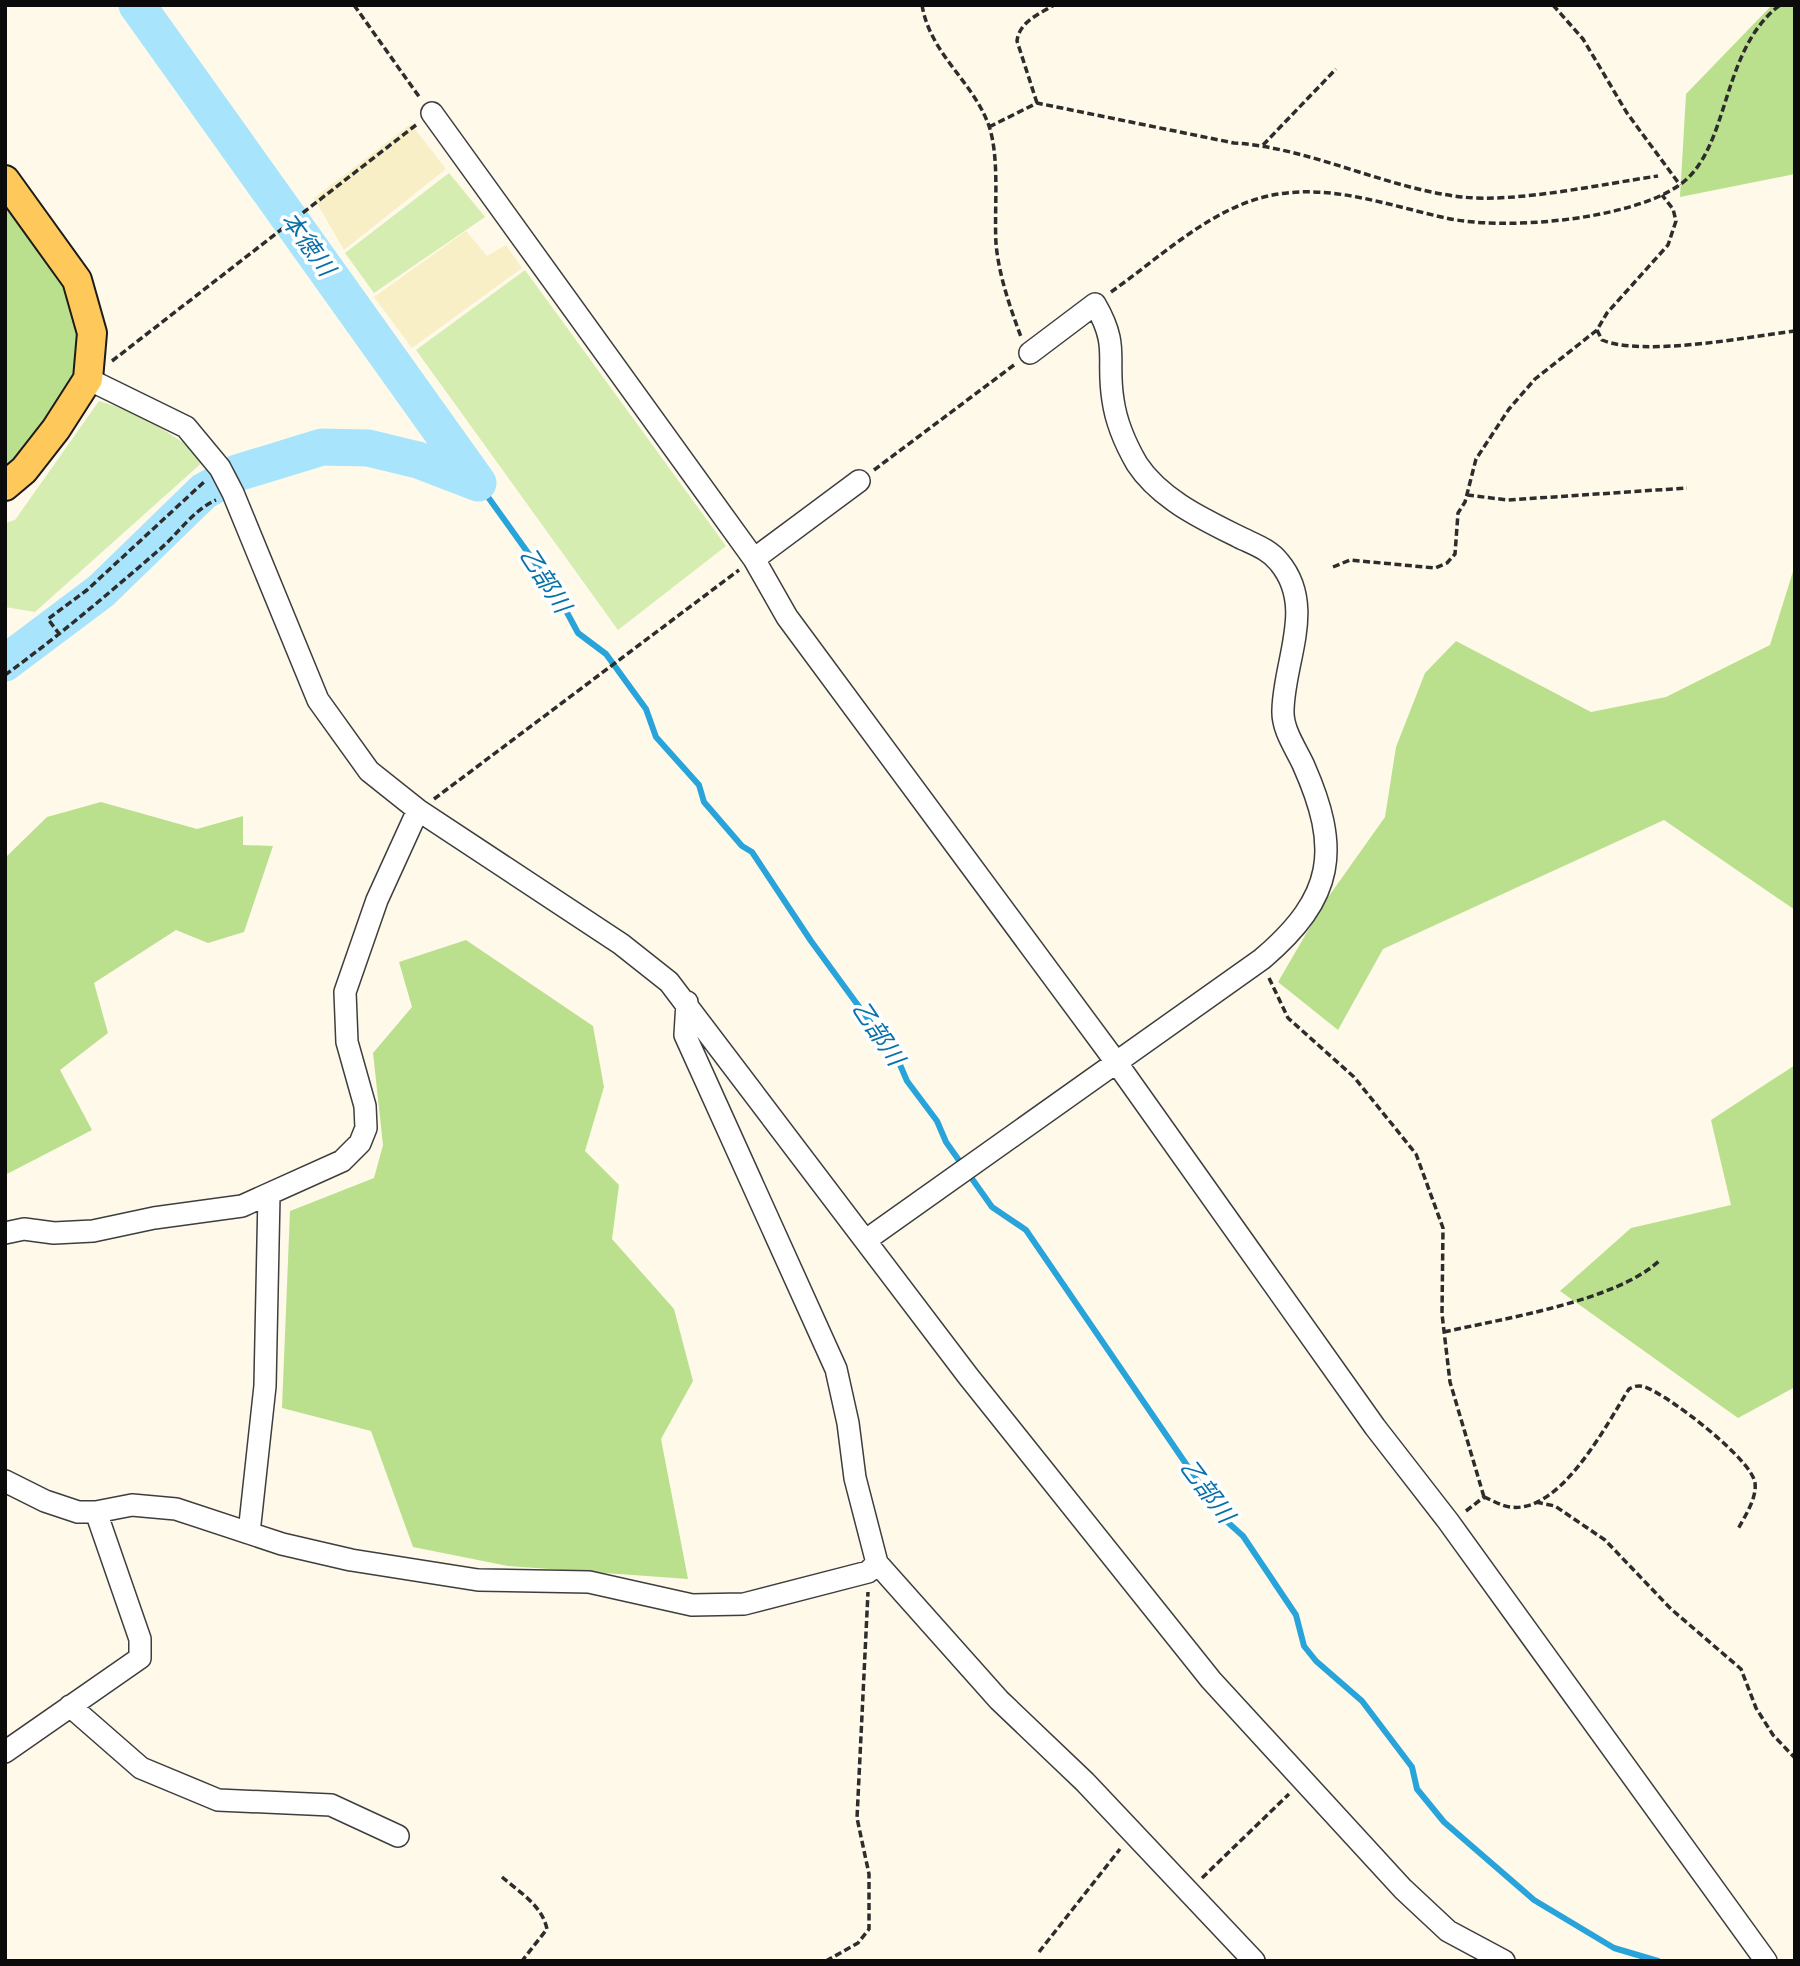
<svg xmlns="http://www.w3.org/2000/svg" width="1800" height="1966" viewBox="0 0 1800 1966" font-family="Literata,'Noto Sans JP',serif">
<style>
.farmland{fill:#f8efc7}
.green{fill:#d5edb0}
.forest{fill:#bae08d}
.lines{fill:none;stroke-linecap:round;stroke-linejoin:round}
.stream{stroke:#28a4db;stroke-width:6}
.river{stroke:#a8e5fd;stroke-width:37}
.minor-casing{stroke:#3e3e3e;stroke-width:24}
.major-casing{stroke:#1c1c1c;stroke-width:32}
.path{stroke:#2d2d2d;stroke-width:3.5;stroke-dasharray:7 3.5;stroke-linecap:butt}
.minor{stroke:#fff;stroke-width:21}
.major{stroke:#ffc85a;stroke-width:28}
.labels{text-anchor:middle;stroke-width:7;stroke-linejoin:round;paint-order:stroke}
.water-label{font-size:24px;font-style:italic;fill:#0971a9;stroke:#fff}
</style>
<rect width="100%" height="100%" fill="#fff9ea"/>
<path class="farmland" d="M411 124 446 169 344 250 314 198Z
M466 231 487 256 506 245 522 268 412 348 374 297Z"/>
<path class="green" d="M449 173 485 217 374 293 345 253Z
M525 270 726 546 618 630 416 350Z
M99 401C140 413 173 433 205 460L35 612 5 607V523L15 520Z"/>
<path class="forest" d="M1772 5H1795V174L1680 197 1686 94Z
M5 201 69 288 79 335 74 380 48 426 5 470Z
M1795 565V910L1664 820 1383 949 1338 1030 1278 982 1324 903 1385 817 1396 747 1425 673 1456 641 1591 712 1666 697 1770 645Z
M101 802 197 829 243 816V845L273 846 244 932 208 943 176 930 94 983 108 1033 60 1070 92 1130 5 1175V858L47 817Z
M466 940 593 1026 604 1087 585 1151 619 1185 612 1239 674 1309 693 1381 661 1439 688 1579 508 1566 413 1547 371 1431 282 1408 290 1211 374 1178 383 1145 373 1053 412 1007 399 962Z
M1795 1065V1387L1738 1418 1560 1291 1631 1228 1731 1205 1711 1120Z"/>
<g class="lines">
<path class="stream" d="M478 483 556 592 578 633 606 654 646 709 656 737 699 785 704 802 742 846 752 852 811 941 898 1060 907 1081 937 1121 946 1142 992 1207 1026 1230 1223 1518 1243 1536 1296 1615 1304 1646 1316 1661 1362 1701 1412 1767 1417 1789 1444 1822 1534 1900 1614 1948 1658 1961"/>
<path class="river" d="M137 5 478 483
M5 663 101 591 204 491 237 473 322 447 368 448 418 460 478 483"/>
<g class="minor-casing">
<path id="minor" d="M432 113 754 559 787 617 1116 1062 1375 1427 1448 1521 1766 1961
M88 379 186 427 220 468 233 493 318 700 369 771 418 810 621 944 669 982 968 1376 1211 1680 1403 1889 1448 1931 1504 1961
M754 559 859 481
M687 1002 685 1035 836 1369 848 1423 855 1478 877 1563 999 1700 1085 1782 1254 1961
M5 1233 24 1229 54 1233 93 1231 154 1218 242 1206 342 1161 360 1143 366 1128 365 1106 347 1042 345 992 377 900 418 810
M866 1240 1262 959C1335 897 1341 849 1303 764 1295 747 1282 729 1283 710 1284 660 1316 606 1279 562 1269 549 1253 544 1239 537 1203 519 1160 499 1137 464 1126 445 1116 422 1113 400 1106 357 1120 347 1095 304L1030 353
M5 1481 45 1501 78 1512H96L132 1505 176 1509 282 1544 351 1560 478 1580 589 1582 692 1605 744 1604 868 1572 877 1563
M249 1533 265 1386 269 1195
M70 1706 141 1768 218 1800 331 1805 398 1836
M5 1752 140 1658V1639L96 1512"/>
</g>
<g class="major-casing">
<path id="major" d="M5 180 77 280 92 333 88 379 56 429 24 470 5 486"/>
</g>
<path class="path" d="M354 5 420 98
M922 5C930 54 973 81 989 126 1000 159 994 209 996 244 999 276 1010 307 1021 337
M1553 5 1583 39 1627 113 1680 185
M1037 103 1017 41C1019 22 1039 14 1054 5
M989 127 1037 103 1234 143C1312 148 1384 188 1462 197 1517 203 1602 184 1658 176
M1263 145 1336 69
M1111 292C1162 256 1216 203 1279 194 1335 185 1391 206 1446 218 1504 231 1628 220 1678 186 1731 151 1719 51 1780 5
M1597 330 1602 340C1643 357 1748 337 1795 331
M112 361 416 125
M874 470 1014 365
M1467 495 1508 500 1687 488
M1333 567 1350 560 1435 568 1447 563 1455 554 1458 513 1465 502 1476 459 1509 409 1535 379 1597 330 1607 313 1668 245 1676 221 1673 209 1662 195
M60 635 48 619 87 590 205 481
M5 675C59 636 109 593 159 550 178 534 193 510 216 500
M434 799 739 570
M1269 978 1288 1018 1354 1077 1416 1154 1443 1228 1442 1314 1450 1382 1484 1497
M1444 1332C1501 1319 1618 1301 1660 1260
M1484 1497C1492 1500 1501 1506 1510 1507 1561 1514 1606 1425 1629 1389 1634 1386 1639 1385 1645 1387 1668 1395 1752 1459 1755 1483 1757 1498 1745 1516 1738 1529
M1536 1502 1555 1506 1605 1540 1671 1609 1741 1669 1756 1708 1773 1735 1795 1758
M1466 1511 1484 1497
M502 1877C519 1892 542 1905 547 1929L522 1961
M1202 1878 1289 1794
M1039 1952 1120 1849
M826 1961 858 1943 869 1929V1874L857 1818 868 1592"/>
<use href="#minor" class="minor"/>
<use href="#major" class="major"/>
</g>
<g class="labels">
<g class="water-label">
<text transform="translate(308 244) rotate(54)" y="8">本徳川</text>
<text transform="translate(545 580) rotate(57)" y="8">乙部川</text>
<text transform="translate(878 1033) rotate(56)" y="8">乙部川</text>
<text transform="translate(1207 1491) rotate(53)" y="8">乙部川</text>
</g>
</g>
<rect width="1800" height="1966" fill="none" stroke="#0b0b0b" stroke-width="14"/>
</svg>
